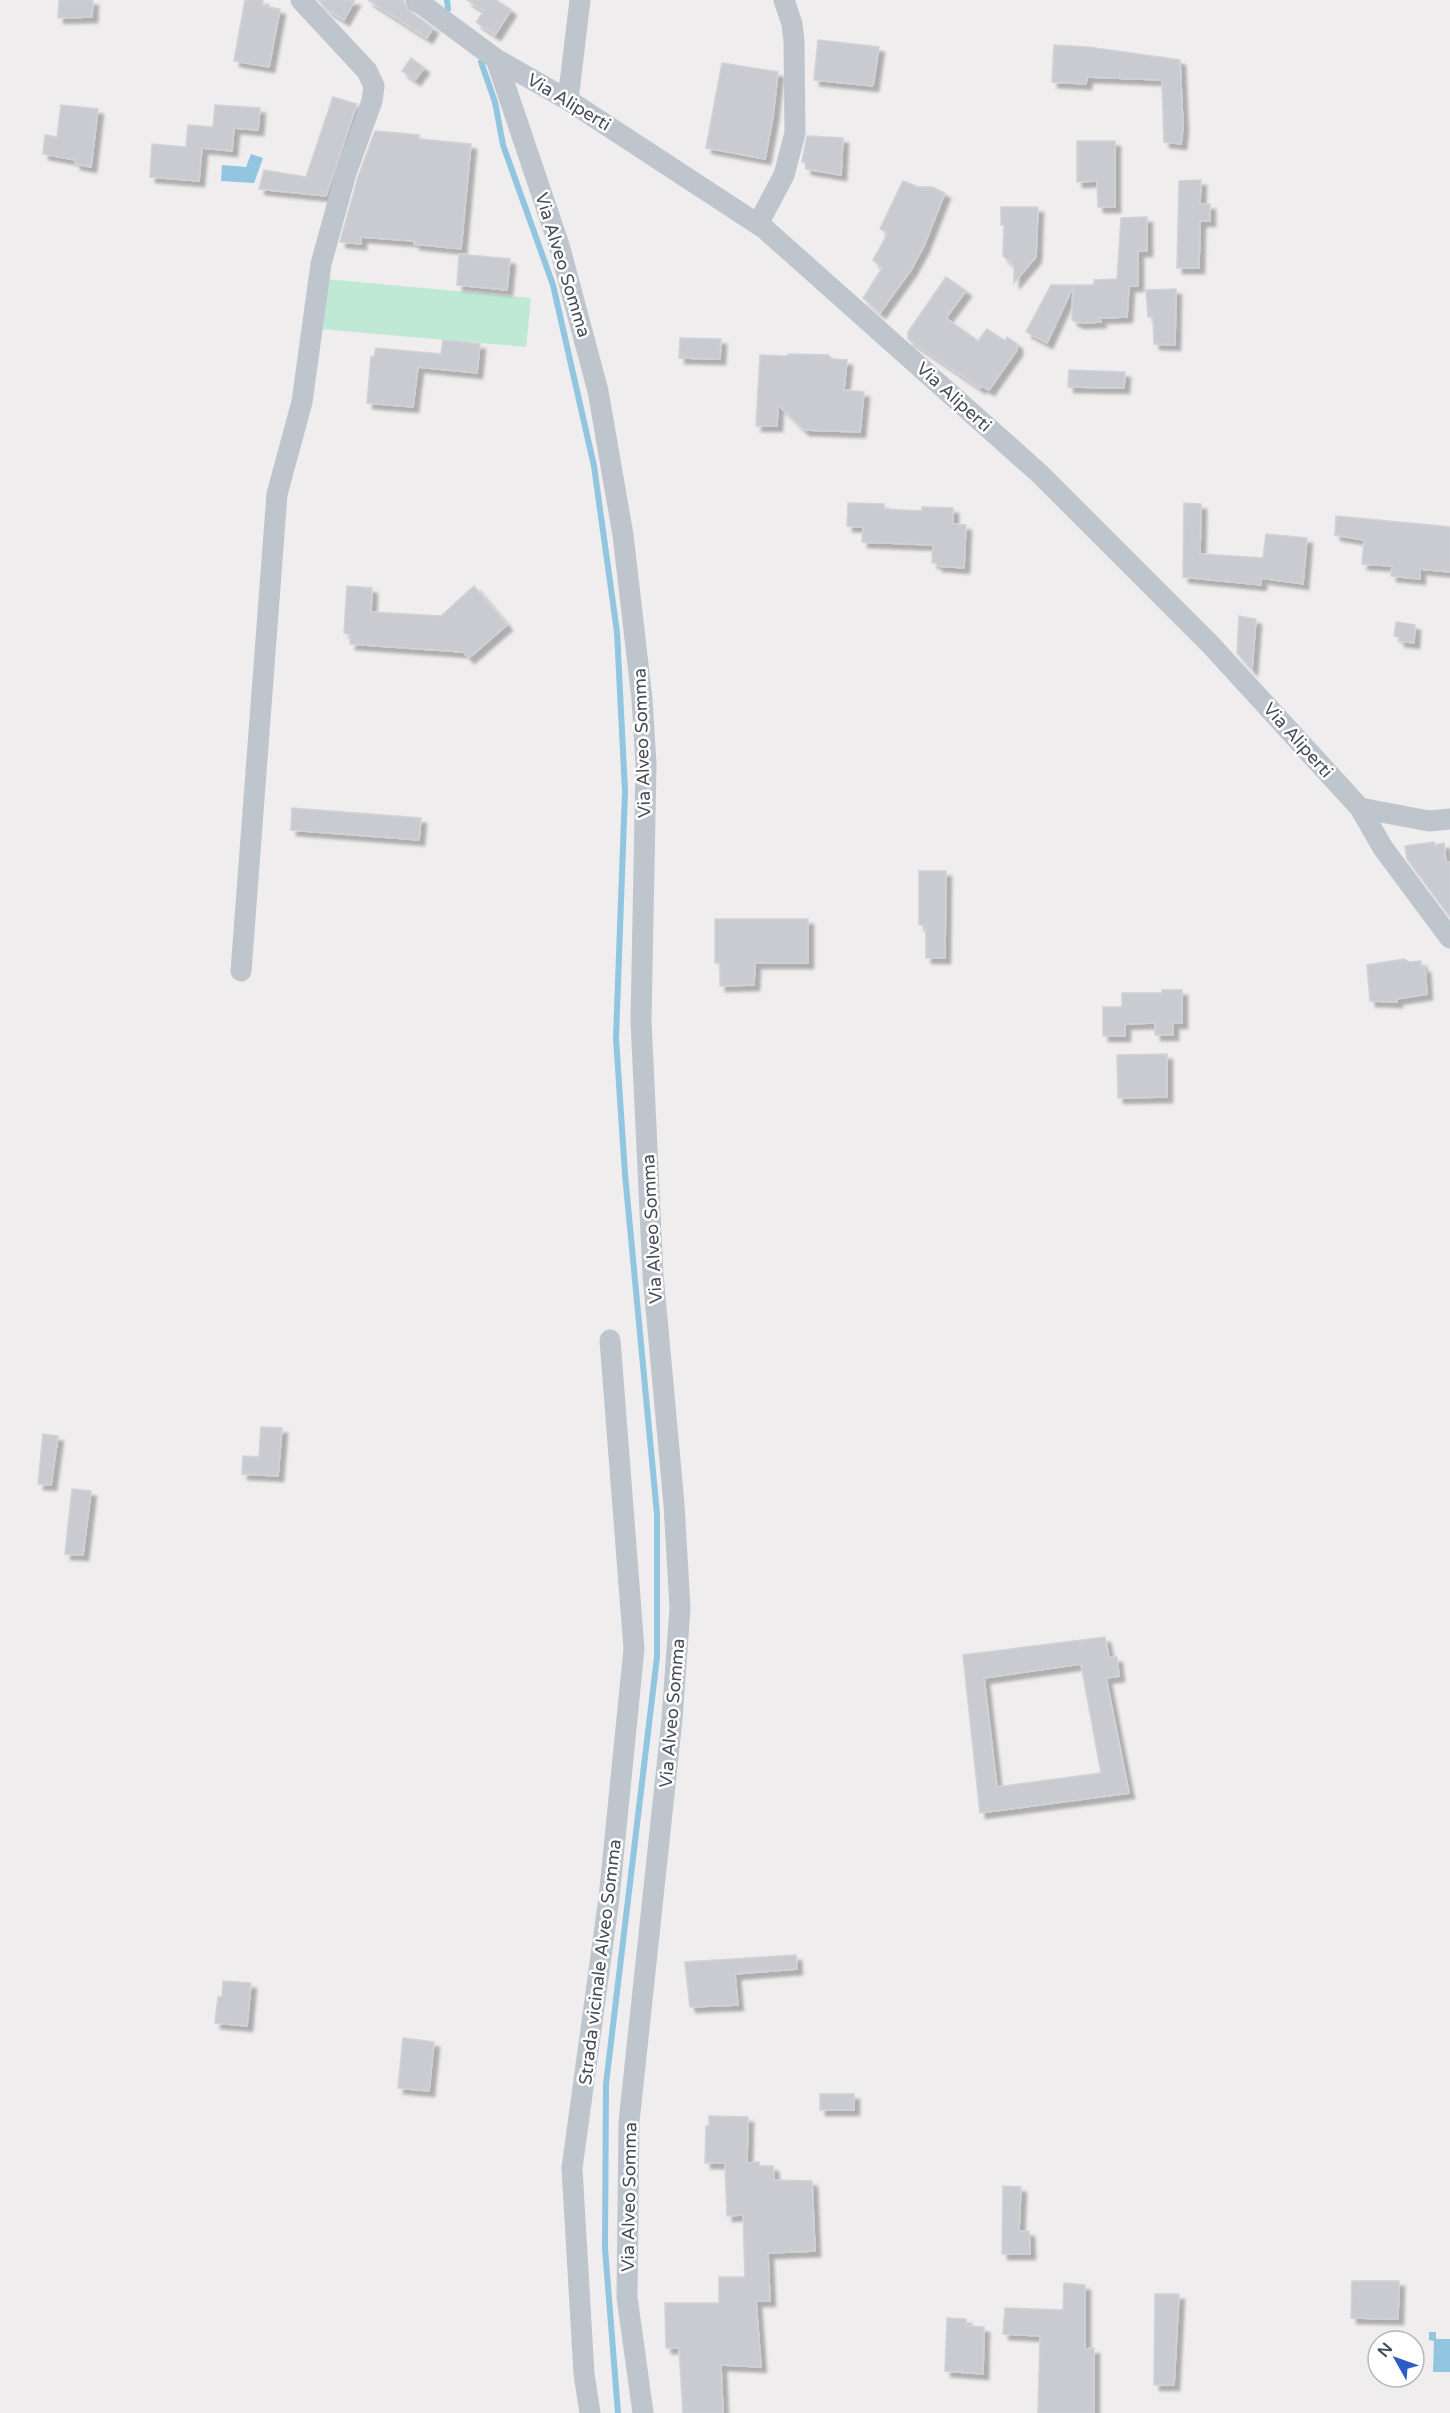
<svg xmlns="http://www.w3.org/2000/svg" width="1450" height="2413" viewBox="0 0 1450 2413" font-family="'Varela Round',sans-serif">
<style>
.green{fill:#bfe8d5}
.water{fill:#91c5e0}
.lines{fill:none;stroke-linecap:round;stroke-linejoin:round}
.stream{stroke:#91c5e0;stroke-width:6}
.building{fill:#cacbd1;stroke:#d1d2d7;stroke-width:1.5;fill-rule:evenodd;filter:url(#shadow)}
.street{stroke:#bfc5cd;stroke-width:21}
.labels{text-anchor:middle;stroke-width:5;stroke-linejoin:round;paint-order:stroke}
.street-label{font-size:18px;fill:#474d57;stroke:#fff}
</style>
<defs>
<filter id="shadow"><feDropShadow dx="5.5" dy="5.5" stdDeviation="1.5" flood-color="#0004"/></filter>
</defs>
<rect width="100%" height="100%" fill="#efeded"/>
<path class="green" d="M325 279 531 298 526 347 320 329Z"/>
<path class="water" d="M251 154 263 158 254 183 221 181 222 165 246 167Z
M1429 2332H1436V2339H1450V2372H1433L1434 2341 1429 2340Z"/>
<g class="lines">
<path class="stream" d="M447 0 448 9
M481 62 495 102 503 145 553 285 594 466 617 632 625 791 616 1038 625 1174 657 1514V1657L606 2084 605 2248 618 2413"/>
</g>
<path class="building" d="M59 0H93L92 17 58 18Z
M245 0H263L262 6 280 9 269 67 234 61Z
M318 0H355L344 20 329 11Z
M368 0H403L408 10 433 28 427 38Z
M467 0H496L511 10 495 35 476 22 484 11Z
M818 40 879 47 873 86 814 80Z
M1054 45 1088 47 1180 60 1183 127 1181 144 1164 142 1162 80 1087 77 1086 84 1052 82Z
M411 58 424 68 415 80 402 71Z
M722 63 778 72 773 117 765 159 706 148Z
M333 97 357 104 326 196 259 189 264 170 306 177Z
M61 105 98 109 91 167 75 164V160L43 154 45 135 57 137Z
M215 105 260 108 258 130 234 128 232 151 202 148 199 181 150 177 152 144 186 147 188 125 213 127Z
M375 131 419 135V139L471 144 461 249 414 244V241L361 237V244L340 242 358 177Z
M807 136 843 138 841 175 806 169 805 162H802Z
M1077 141H1115V207H1098L1097 181 1077 182Z
M1201 180 1200 204H1210V221H1200L1199 268H1177L1179 181Z
M903 181 918 187H932L945 193 924 246 911 270 880 313 863 298 882 268 873 260 888 233 880 229Z
M1001 207H1038L1036 257 1014 283V265L1003 256 1004 224 1001 225Z
M1147 217V251H1138V286H1129L1127 317 1099 318 1101 322 1079 323 1072 320 1073 287 1047 343 1026 332 1051 285H1094V280L1117 279 1121 218Z
M459 254 510 259 507 290 457 285Z
M946 277 966 291 946 318 978 341 987 329 1005 341 1007 337 1017 344V350L989 390 982 386 980 388 908 339V332Z
M1176 289 1175 345 1154 344 1153 317H1148L1146 290Z
M680 338 721 339 720 359 679 358Z
M443 340 480 344 477 373 418 367 413 407 367 403 371 357H374L376 348 441 354Z
M788 354 828 355 832 359 847 360 844 390 864 392 860 432 804 430 778 405 777 426H756L760 355 788 356Z
M1069 370 1125 372 1124 388 1068 387Z
M848 503 884 504V509L922 511V507L953 508V524L966 525 964 568 937 566V563H932L933 545 862 542 863 527 847 526Z
M1184 503 1201 504 1200 554 1263 558 1266 534 1307 538 1303 584 1261 578V585L1183 577Z
M1336 516 1450 527V572L1420 569V579L1391 576 1392 566 1362 564 1364 540 1335 535Z
M347 586 372 588 371 612 441 616 474 586 507 625 469 658 463 652 350 644 351 635 344 633Z
M1239 616 1256 619 1252 670 1237 653Z
M1396 622 1415 625 1414 643 1399 641V637L1394 636Z
M292 808 421 818 419 840 291 830Z
M1434 842 1435 845 1444 843 1446 863 1450 862V917L1407 859 1405 846Z
M919 871H946L945 958H926V925H919Z
M715 919H808V963H755L754 985 720 986V963H715Z
M1404 959 1409 962 1421 961V967H1425L1427 994 1396 999 1397 1002 1370 1001 1367 965Z
M1162 990H1182V1023H1173V1035H1155V1023L1125 1024V1036H1103V1007H1122V993H1162Z
M1167 1054V1097L1118 1098 1117 1055Z
M261 1427 282 1428 278 1476 242 1474 243 1456 259 1457Z
M43 1434 58 1436 51 1485 38 1484Z
M72 1489 91 1491 83 1555 65 1554Z
M1105 1637 1109 1657H1117L1119 1676 1106 1678 1129 1793 980 1813 963 1655ZM1081 1664 1101 1773 997 1787 984 1678Z
M796 1955 797 1969 735 1974 738 2005 690 2007 685 1962Z
M223 1981 251 1983 247 2026 215 2023 218 1997H222Z
M403 2038 434 2042 429 2091 398 2088Z
M820 2094H854V2110H820Z
M709 2116 748 2117 747 2163 759 2162V2166H773L774 2180 812 2181 815 2251 768 2253 770 2301H756L761 2367 721 2365 723 2413H683L679 2348H666L665 2303H719V2277H745L743 2215 727 2216 725 2163H705L706 2126H709Z
M1003 2186 1021 2187 1019 2231H1029L1030 2254H1002Z
M1352 2281H1399L1398 2319 1351 2318Z
M1064 2283 1085 2285V2349L1094 2348V2413H1038L1040 2336 1003 2334 1005 2308 1063 2310Z
M1155 2294H1179L1174 2385H1154Z
M947 2318 966 2319V2326L984 2327 983 2374 945 2371Z"/>
<g class="lines">
<path class="street" d="M416 0 496 59 568 100 765 229 1040 474 1210 644 1360 808 1429 821 1450 819
M496 59 559 245 598 391 623 535 642 699 646 764 641 1021 653 1275 674 1504 680 1608 672 1719 629 2122 627 2297 643 2413
M568 100 580 0
M758 224 784 175 795 133 794 41 792 24 784 0
M1360 808 1383 848 1450 938
M241 971 277 494 302 402 321 264 346 173 372 101 374 86 367 71 301 0
M590 2413 584 2374 572 2168 609 1898 634 1649 610 1340"/>
</g>
<g class="labels">
<g class="street-label">
<text transform="translate(569 102) rotate(31)" y="6">Via Aliperti</text>
<text transform="translate(563 265) rotate(73)" y="6">Via Alveo Somma</text>
<text transform="translate(954 397) rotate(42)" y="6">Via Aliperti</text>
<text transform="translate(1298 740) rotate(48)" y="6">Via Aliperti</text>
<text transform="translate(642 743) rotate(-92)" y="6">Via Alveo Somma</text>
<text transform="translate(652 1229) rotate(-93)" y="6">Via Alveo Somma</text>
<text transform="translate(672 1713) rotate(-85)" y="6">Via Alveo Somma</text>
<text transform="translate(600 1962) rotate(-83)" y="6">Strada vicinale Alveo Somma</text>
<text transform="translate(629 2197) rotate(-89)" y="6">Via Alveo Somma</text>
</g>
</g>
<g transform="translate(1396 2359) rotate(310)"><circle r="28" fill="#ffffff" stroke="#b5b8bc" stroke-width="1.5"/>
<path d="M0-4.5L10 22L0 15L-10 22Z" fill="#2e5cc7"/>
<text y="-9" font-size="16" font-weight="bold" text-anchor="middle" fill="#474d57">N</text>
</g>
</svg>
